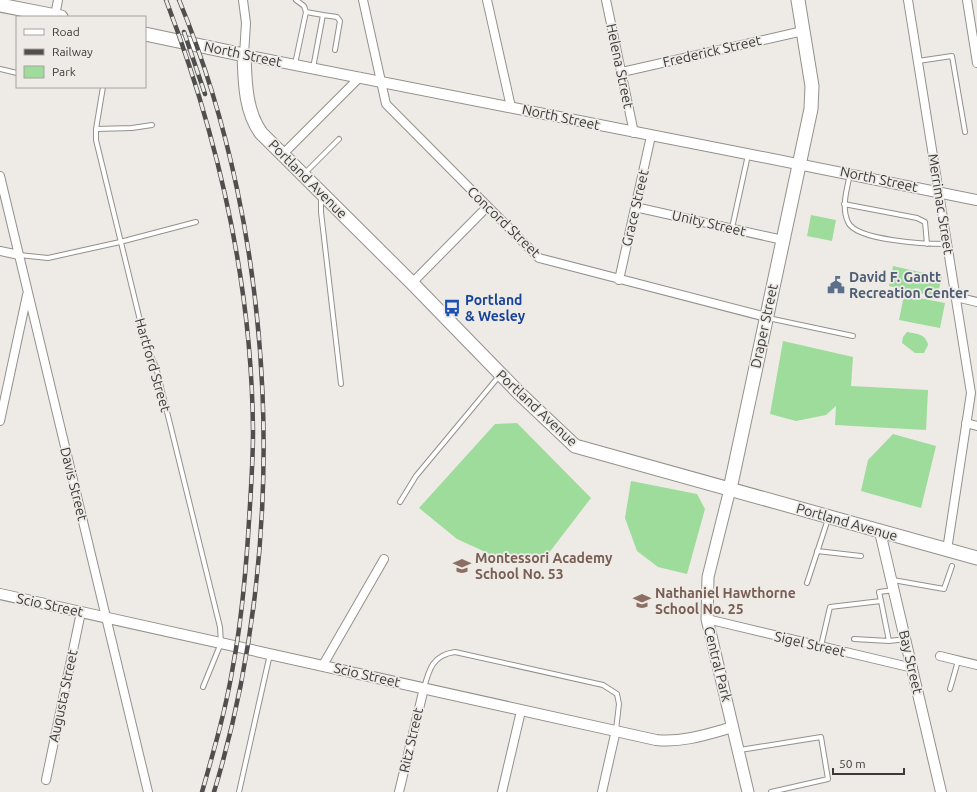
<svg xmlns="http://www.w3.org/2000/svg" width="977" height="792" viewBox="0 0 977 792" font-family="Ubuntu,sans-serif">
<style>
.green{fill:#9ddc9a}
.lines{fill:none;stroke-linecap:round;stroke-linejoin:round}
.service-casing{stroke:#93918c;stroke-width:6}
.minor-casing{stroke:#93918c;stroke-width:10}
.tertiary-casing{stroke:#93918c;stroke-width:12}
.secondary-casing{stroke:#93918c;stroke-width:13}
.primary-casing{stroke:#93918c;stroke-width:15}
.service{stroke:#fff;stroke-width:4}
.minor{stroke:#fff;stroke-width:8}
.tertiary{stroke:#fff;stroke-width:10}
.secondary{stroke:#fff;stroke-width:11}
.primary{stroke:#fff;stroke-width:13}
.rail-casing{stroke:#504f4d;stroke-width:4.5}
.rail{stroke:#eeebe6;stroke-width:3;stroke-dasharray:9;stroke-linecap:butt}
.labels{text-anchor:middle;stroke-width:3.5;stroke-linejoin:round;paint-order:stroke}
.street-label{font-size:14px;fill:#3b3a38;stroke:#eeebe6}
.service-label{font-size:14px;font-weight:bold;fill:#4e5e75;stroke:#eeebe6;text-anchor:start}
.transit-label{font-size:14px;font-weight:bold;fill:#164399;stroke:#eeebe6;text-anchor:start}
.education-label{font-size:14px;font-weight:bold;fill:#785e54;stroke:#eeebe6;text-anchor:start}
</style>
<rect width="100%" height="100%" fill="#eeebe6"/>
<path class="green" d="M811 215 836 220 832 241 807 236Z
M893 266 942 277 937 297 889 286Z
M904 295 945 303 940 328 899 320Z
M907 332C917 334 926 334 928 345L924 353H915L902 343 903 337Z
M783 341 853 357 851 386 928 390 926 430 835 425 836 406 826 415 796 421 770 414Z
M517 423 591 498 545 558 507 562 457 539 419 508 495 424Z
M893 434 936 446 921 508 861 491 868 460Z
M631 481 697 494 705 509 687 574 658 567 637 551 625 518Z"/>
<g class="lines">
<g class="service-casing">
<path id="service" d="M296 0 304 6 306 12 323 15
M918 61 952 56 965 132
M295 64 306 12
M313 68 323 15 337 17 340 21 335 50
M0 69 17 73
M103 87 96 129V140L146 345 156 367 220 627 221 643 203 687
M96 129 132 128 152 125
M304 174 339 139
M850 174C847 189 841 207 848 222 856 241 928 244 947 244
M321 197V212L341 384
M844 204 917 218 925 222 927 244
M732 228 748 155
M19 255 48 258 120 242 196 222
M768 318 853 336
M400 502 416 476 500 375
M817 551 861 556
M893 580 944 589 952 566
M807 583 828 519
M881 601 889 641 906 639
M854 639 889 641
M821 646 830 607 881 601 879 592 894 590
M424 688C429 669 433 655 455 652L603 685 617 694 619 704 616 730
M950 689 958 661
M740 750 821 737 828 779 771 792
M239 792 270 654"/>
</g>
<g class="minor-casing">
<path id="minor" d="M243 0 246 23 244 55
M363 0 386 104 539 258 766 317
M487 0 511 107
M606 0 634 133
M908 0 971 393 947 550
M967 0 977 63
M55 16 58 0
M622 72 803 31
M282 155 360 77
M0 176 148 792
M635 207 783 240
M0 251 19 255
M619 280 651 136
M412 283 487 207
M956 297 977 302
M0 421 27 295
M966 423 977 426
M707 619 913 668
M940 656 977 665
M323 665 384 559
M46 780 81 612
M399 792 424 688
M502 792 521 711
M602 792 616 730"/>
</g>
<g class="tertiary-casing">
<path id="tertiary" d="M244 55C488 104 733 150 977 200
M880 532 941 792
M0 594 656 740C682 743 708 734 733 727"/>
</g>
<g class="secondary-casing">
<path id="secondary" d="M730 489 708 577 707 619 748 792"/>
</g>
<g class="primary-casing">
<path id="primary" d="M0 5 61 17
M145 34 244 55C245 81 245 111 261 133L412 283 519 393 575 446 977 558
M730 489 811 109 812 86 798 0"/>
</g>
<use href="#service" class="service"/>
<use href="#minor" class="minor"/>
<use href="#tertiary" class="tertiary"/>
<use href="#secondary" class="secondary"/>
<use href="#primary" class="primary"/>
<g class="rail-casing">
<path id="rail" d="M166 0C218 137 252 284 253 432 253 467 250 502 248 537 245 580 241 624 233 666 226 709 214 750 202 792
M179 0C279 241 290 543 214 792
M184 32 205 94"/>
</g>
<use href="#rail" class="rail"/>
</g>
<defs>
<g id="civic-bare" transform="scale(1.38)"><path d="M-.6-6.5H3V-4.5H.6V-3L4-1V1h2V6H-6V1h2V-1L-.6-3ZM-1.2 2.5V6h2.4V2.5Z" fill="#5c6f8a" stroke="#eeebe6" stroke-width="2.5" paint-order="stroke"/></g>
<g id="bus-bare" transform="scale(1.38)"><path d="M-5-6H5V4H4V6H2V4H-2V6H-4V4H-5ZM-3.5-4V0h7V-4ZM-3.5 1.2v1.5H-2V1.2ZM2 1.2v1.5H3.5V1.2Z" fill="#1a4fb4" stroke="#eeebe6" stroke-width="2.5" paint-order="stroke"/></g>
<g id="school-bare" transform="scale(1.38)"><path d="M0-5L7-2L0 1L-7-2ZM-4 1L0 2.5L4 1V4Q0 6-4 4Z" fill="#8d6e63" stroke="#eeebe6" stroke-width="2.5" paint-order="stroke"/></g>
</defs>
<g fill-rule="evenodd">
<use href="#civic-bare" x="836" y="285"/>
<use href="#bus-bare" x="452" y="308"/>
<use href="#school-bare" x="462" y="566"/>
<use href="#school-bare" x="642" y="601"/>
</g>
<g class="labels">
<g class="street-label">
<text transform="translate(712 51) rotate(-13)" y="5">Frederick Street</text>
<text transform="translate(243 54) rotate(12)" y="5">North Street</text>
<text transform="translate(620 66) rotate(78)" y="5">Helena Street</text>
<text transform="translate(561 117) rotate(12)" y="5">North Street</text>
<text transform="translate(308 179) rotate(45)" y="5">Portland Avenue</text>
<text transform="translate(879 179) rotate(12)" y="5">North Street</text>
<text transform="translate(941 204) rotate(81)" y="5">Merrimac Street</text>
<text transform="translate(635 208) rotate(-77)" y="5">Grace Street</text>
<text transform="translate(504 222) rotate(44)" y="5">Concord Street</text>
<text transform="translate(709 223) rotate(13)" y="5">Unity Street</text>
<text transform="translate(764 326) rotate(-78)" y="5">Draper Street</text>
<text transform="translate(153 365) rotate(74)" y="5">Hartford Street</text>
<text transform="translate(537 408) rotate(43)" y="5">Portland Avenue</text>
<text transform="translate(74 484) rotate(76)" y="5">Davis Street</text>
<text transform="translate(847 522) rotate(16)" y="5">Portland Avenue</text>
<text transform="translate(50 605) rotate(12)" y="5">Scio Street</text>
<text transform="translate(810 644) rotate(13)" y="5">Sigel Street</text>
<text transform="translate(911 662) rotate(77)" y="5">Bay Street</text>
<text transform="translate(718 664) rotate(76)" y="5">Central Park</text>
<text transform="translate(367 675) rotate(13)" y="5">Scio Street</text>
<text transform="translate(63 696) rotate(-78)" y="5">Augusta Street</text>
<text transform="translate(411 740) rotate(-77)" y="5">Ritz Street</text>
</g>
<g class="service-label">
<text x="849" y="282">David F. Gantt<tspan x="849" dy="16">Recreation Center</tspan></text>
</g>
<g class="transit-label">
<text x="465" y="305">Portland<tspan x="465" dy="16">&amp; Wesley</tspan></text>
</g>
<g class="education-label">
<text x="475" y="563">Montessori Academy<tspan x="475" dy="16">School No. 53</tspan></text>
<text x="655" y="598">Nathaniel Hawthorne<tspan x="655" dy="16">School No. 25</tspan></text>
</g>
</g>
<rect x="16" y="16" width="130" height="72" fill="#eeebe6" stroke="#a6a4a0"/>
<rect x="24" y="29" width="20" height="6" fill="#ffffff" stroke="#a6a4a0"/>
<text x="52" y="36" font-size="12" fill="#3b3a38">Road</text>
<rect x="24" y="49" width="20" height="6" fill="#504f4d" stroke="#a6a4a0"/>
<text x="52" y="56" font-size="12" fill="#3b3a38">Railway</text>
<rect x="24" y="66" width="20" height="12" fill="#9ddc9a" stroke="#a6a4a0"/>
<text x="52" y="76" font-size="12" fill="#3b3a38">Park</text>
<path d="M833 768v6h71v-6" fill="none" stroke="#3b3a38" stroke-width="2"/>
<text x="839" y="768" font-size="12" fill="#3b3a38" stroke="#eeebe6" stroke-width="3" paint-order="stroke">50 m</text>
</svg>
